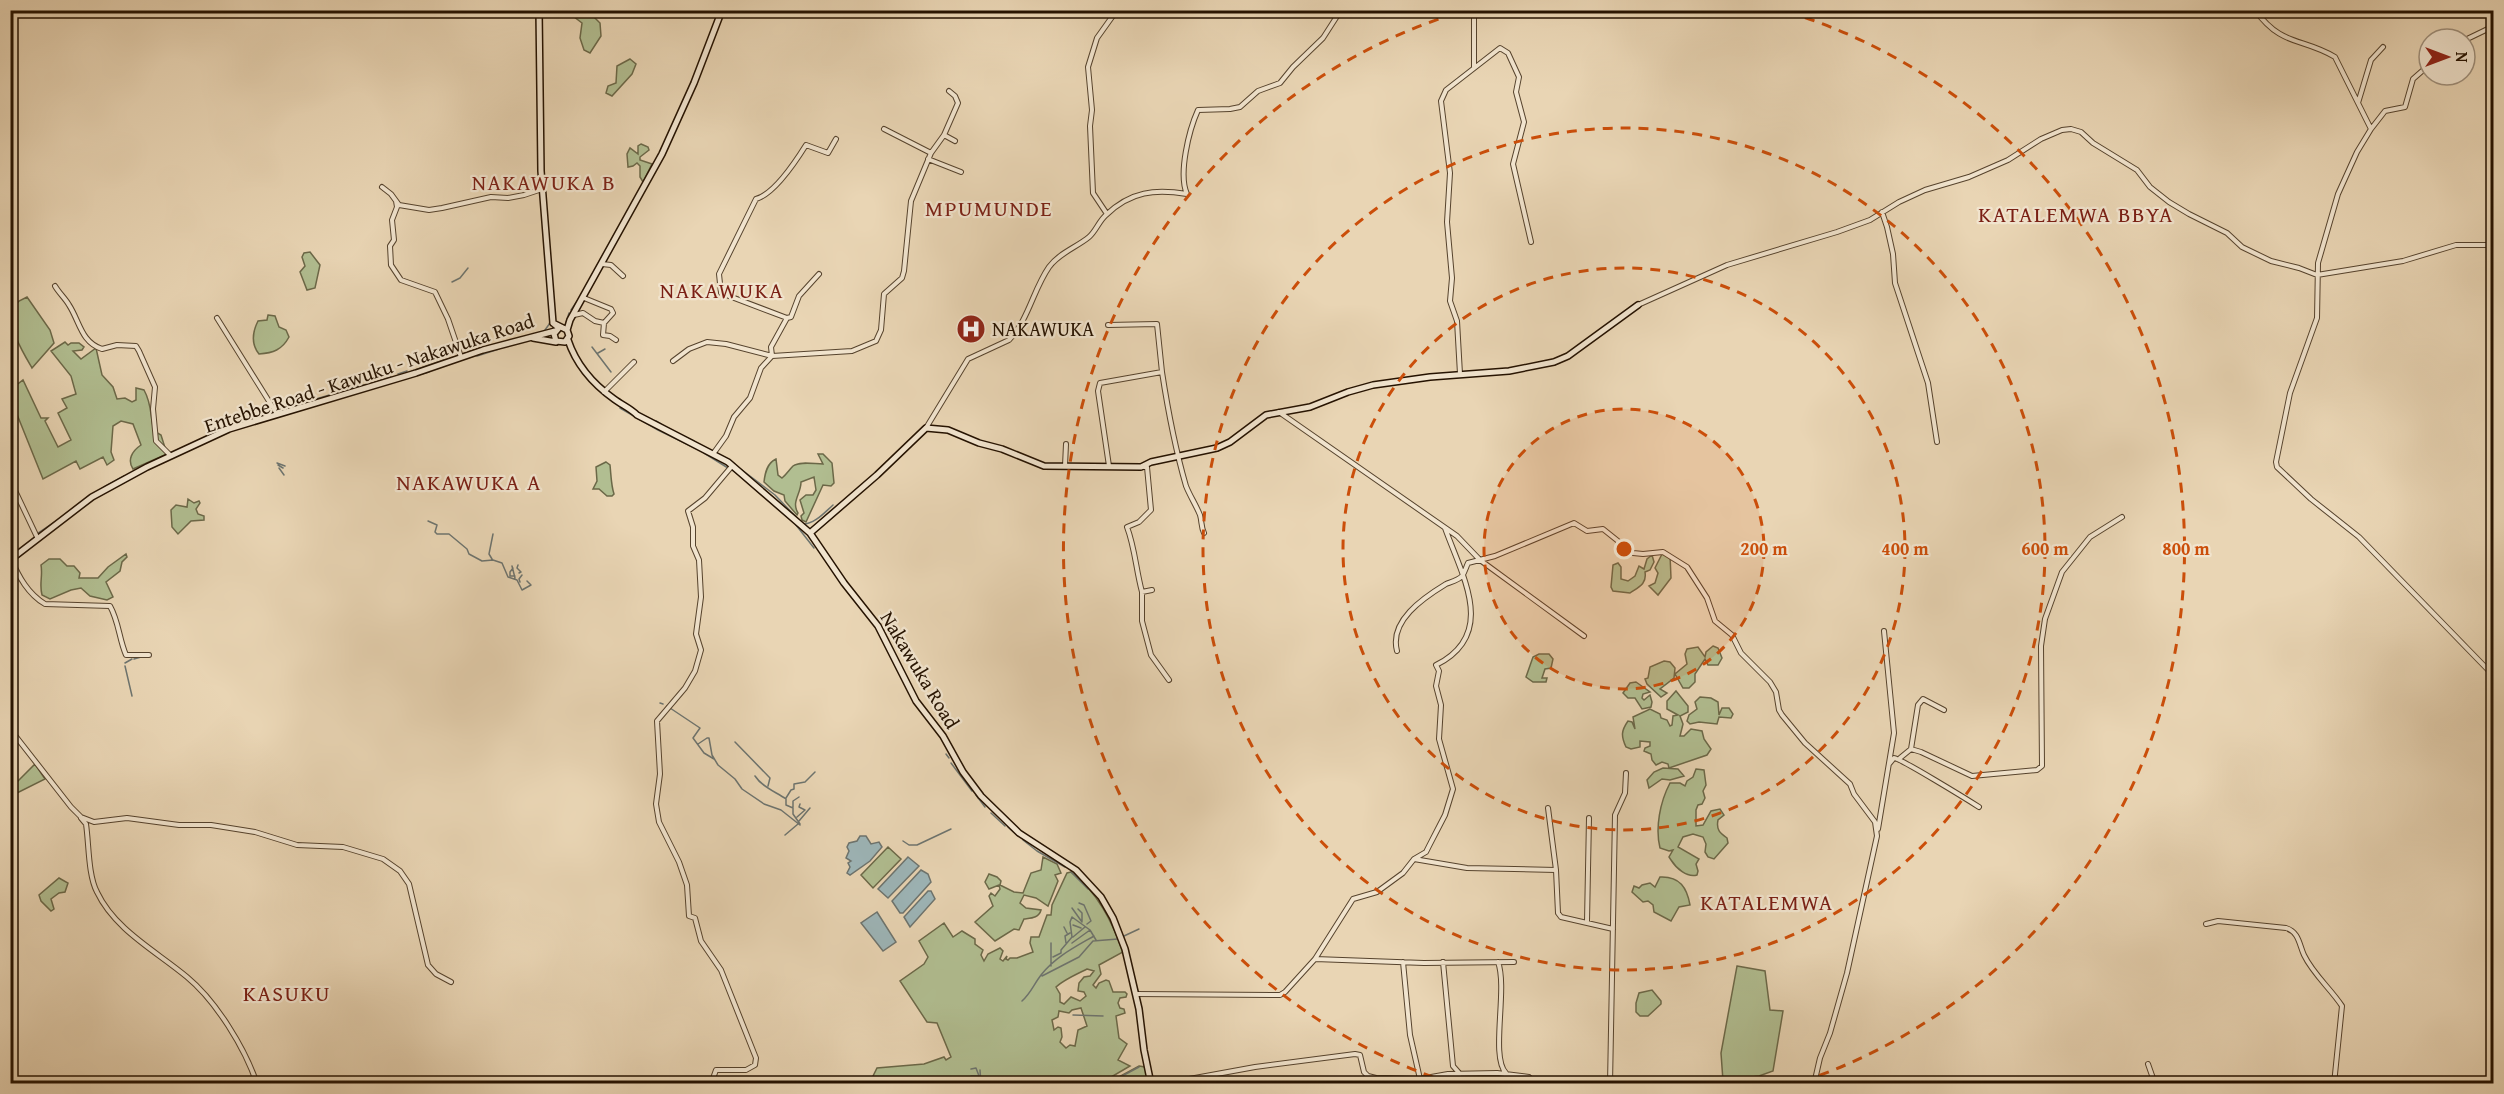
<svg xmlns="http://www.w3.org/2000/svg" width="2504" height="1094" viewBox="0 0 2504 1094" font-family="'Gentium Book Plus',serif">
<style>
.green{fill:#b1be91;stroke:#6b6848;stroke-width:1.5;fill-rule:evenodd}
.water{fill:#9db6b9;stroke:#6d746f;stroke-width:1.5}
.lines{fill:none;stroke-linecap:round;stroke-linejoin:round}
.stream{stroke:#6d746f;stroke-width:1.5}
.street-casing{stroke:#56432d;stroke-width:6}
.secondary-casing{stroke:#251200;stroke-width:8}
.street{stroke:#f1e4ce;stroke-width:4}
.secondary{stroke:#f1e4ce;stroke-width:5}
.ring{fill:none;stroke:#cb4e0a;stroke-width:3;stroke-dasharray:10 8}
.labels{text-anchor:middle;stroke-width:4.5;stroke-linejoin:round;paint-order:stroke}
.poi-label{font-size:20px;fill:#251200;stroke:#f1e4ce;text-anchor:start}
.street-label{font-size:20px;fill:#251200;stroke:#f1e4ce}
.quarter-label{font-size:22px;letter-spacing:1.5px;fill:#7a1f14;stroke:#f1e4ce}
.centre{fill:#cb4e0a;stroke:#f1e4ce;stroke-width:3}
.ring-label{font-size:18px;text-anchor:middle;font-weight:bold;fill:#cb4e0a;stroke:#f1e4ce;stroke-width:4.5;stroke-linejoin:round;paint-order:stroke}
</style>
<rect width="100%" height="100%" fill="#e9d5b4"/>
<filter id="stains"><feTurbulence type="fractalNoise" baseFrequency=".00333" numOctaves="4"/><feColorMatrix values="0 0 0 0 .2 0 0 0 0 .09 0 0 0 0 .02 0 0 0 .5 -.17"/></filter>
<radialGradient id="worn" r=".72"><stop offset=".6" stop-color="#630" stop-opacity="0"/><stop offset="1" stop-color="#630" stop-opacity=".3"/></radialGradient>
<path class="green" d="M576 11H588L600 23 601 36 590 53 584 50 580 38 582 23 573 16Z
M630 59 636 64 632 74 612 96 606 93 608 86 616 83 617 66Z
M641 144 648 147 649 150 640 157V160L652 164 643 182 640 177V166L637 163 633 166 628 167 627 154 630 148 638 154V146Z
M310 252 320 265 315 288 307 290 300 272 305 266 302 257 304 253Z
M27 297 50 330 54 343 32 368C21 349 10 331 11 310L19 301Z
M268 315 275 316 279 327 286 330 289 337C282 350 273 353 259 354 251 344 252 333 258 321L267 320Z
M65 342 68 345 71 343H79L84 347 82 350 73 351 81 359 96 348 102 375 113 387 117 399 125 398 132 402 136 400V388L144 390C152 404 150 416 154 431L161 435 167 454 133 469C127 460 132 451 141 445L133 424 121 421 113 426 111 452 114 460 107 465 103 457 80 469 76 461 43 479 14 407 11 408 10 390 23 380 41 418H48L45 421 58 447 71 440 58 413 67 408 62 399 76 394 71 376 51 351Z
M818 454H823L832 463 834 483 831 486 823 485 806 522 802 520 801 516 804 513 800 500 806 495H813L816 490 814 477 801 482C801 494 791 502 798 513L797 515 785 501 784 495 774 491 764 482C765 473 767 463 776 459L778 475 782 478C787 474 789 470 793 466 800 461 814 464 823 464Z
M606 462 610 465C611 474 611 485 614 494L612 496H607L599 489H593L597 481 596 467Z
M188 499 194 503 199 501 200 503 196 509 198 514 204 516V520L191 521 178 534 172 527 171 510 176 505 187 507Z
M126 554 127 557 122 562 120 571 106 582 113 597 107 600 90 596 81 588 71 590 50 599 42 595C39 584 43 576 41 565L49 559H60L67 566H74L80 573 79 578H98L108 567Z
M1662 554 1670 555 1671 578 1658 595 1649 586 1655 583 1658 573 1655 568Z
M1652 555 1654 562 1650 570 1645 572C1647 584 1639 587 1630 593L1613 591 1611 587 1613 565 1618 563 1621 567V579L1628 581 1635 576 1639 566 1644 569 1647 559Z
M1713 646 1718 648 1722 658 1718 665H1708L1705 659 1695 674V682L1689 688H1683L1675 674 1687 664 1685 654 1687 649 1698 647 1705 657 1706 652Z
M1539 654H1549L1553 659 1551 668 1545 669 1542 678H1547L1546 682H1533L1526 677 1533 657Z
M1664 661 1670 662 1675 668 1674 678 1660 689 1667 693 1661 697 1647 684 1645 679 1648 678 1650 667Z
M1636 682 1650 692 1643 694 1642 698 1644 700 1650 695 1652 702 1651 707 1642 709 1635 698H1628L1623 693 1630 683Z
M1676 691 1688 706V712L1680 716 1683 724 1680 736H1684L1691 729 1702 731 1704 739 1711 749 1707 755 1669 768 1668 764 1662 762 1656 765 1652 760 1651 754 1644 751 1645 748 1650 746V742L1640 741V747L1631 749 1626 747C1621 736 1621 731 1628 721L1632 722 1635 729 1633 717 1650 709 1660 714 1661 718 1667 720 1670 726 1672 725 1673 716 1678 715 1667 709V701Z
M1700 697 1711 698 1718 702 1719 715 1722 708H1729L1733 714 1731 718 1719 717 1717 724 1699 722 1690 724 1687 721 1689 715 1697 709 1695 702Z
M35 764 45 779 11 796V776L17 782Z
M1663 768 1678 769 1684 776 1670 780 1662 779 1649 788 1647 780 1654 772Z
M1696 769 1704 770 1706 785 1703 791 1705 798 1702 804 1698 805 1696 810V826L1703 825 1711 811 1720 809 1724 815 1718 820C1716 830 1720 833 1727 838L1728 843 1714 859 1708 857 1705 852 1706 844 1703 837 1693 834 1683 837 1678 847 1699 859 1696 864 1698 871 1697 875C1687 878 1676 868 1671 860L1669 857 1673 850 1669 851 1660 848C1655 828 1660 802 1670 783H1680L1685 786 1687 781 1693 777Z
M888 847 901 859 873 888 861 875Z
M1043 857 1057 864 1061 873 1055 875 1058 881 1048 906 1036 898 1024 895 1020 903 1026 908 1041 910C1039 918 1031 918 1024 919L1019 930 1014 929 995 941 975 922 993 906 989 896 991 893 995 896 1000 889 999 885 989 889 985 882 989 874 997 877 1001 881 1000 885 1014 892 1023 893 1031 873 1041 870Z
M1071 872C1098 893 1112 921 1123 952L1099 965 1101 974 1093 985 1096 988 1099 983 1106 980 1109 981 1113 992H1125L1127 994 1126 997 1120 998 1118 1003 1120 1008 1124 1009 1125 1013 1116 1016 1119 1038 1127 1044 1118 1060 1130 1066 1101 1083H1042L1041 1081 1037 1084H834L872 1078 877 1068 924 1064 944 1057 946 1060 951 1057 937 1023 927 1022 900 981 924 964 928 957 919 941 944 923 953 937 962 931 975 939V944L983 950 981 955 984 961 988 954 1000 948 1003 951 1000 959 1003 961 1007 956 1006 959 1008 960 1010 958H1017L1033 952 1030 943 1031 937H1039L1047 915H1051L1052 905 1067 873ZM1087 969 1094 971 1090 976 1084 977 1079 983 1078 991 1084 992 1086 996 1080 1001 1071 997 1064 1004 1060 1002V994L1056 987C1063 980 1079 973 1087 969ZM1081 1008 1087 1026 1078 1030 1075 1046 1070 1045 1066 1048 1060 1042 1062 1037 1061 1028 1058 1027 1054 1030 1052 1020 1058 1017 1059 1011 1069 1013 1072 1010Z
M1660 877C1680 876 1687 888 1690 905L1679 907 1671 921 1654 912 1653 905 1648 901 1643 902 1632 892 1634 886 1639 888 1642 885 1650 883 1655 887Z
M59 878 68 883 65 892 59 893 51 899 54 909 51 911 41 901 39 895Z
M1737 966 1765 971 1770 1010 1783 1011 1773 1071 1759 1076 1723 1081 1721 1053Z
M1652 990 1661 1001V1004L1648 1016H1640L1636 1012V1003L1639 993Z
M1139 1066 1145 1067 1149 1084H1106Z"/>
<path class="water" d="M860 836H866L871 844 879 842 882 847 870 861 850 875 847 873 850 867 848 863 851 861 846 858 849 851 847 847 849 843 857 841Z
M908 857 919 866 888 898 878 889Z
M921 870 928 874 931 882 903 913H900L892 901Z
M928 891H931L935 899 910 927 904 917Z
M877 912 896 942 883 951 861 923Z"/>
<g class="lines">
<path class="stream" d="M452 282 460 278 468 268
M571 310 580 297
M565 326 569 313
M545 330 550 323
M592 347 611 372
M598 353 605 349
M477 356 499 349
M412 371 444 360
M398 374 407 371
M418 375 429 372
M370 384 391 377
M347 389 368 384
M620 408 658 430 697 449
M282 409 343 391
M266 415 273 413
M656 421 661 424
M677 433 694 441
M704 453 728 468
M730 461 775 495 799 520
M277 463 285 466
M278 465 283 468
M279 468 284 475
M732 470 739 475
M104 487 124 476
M428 521 437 525 435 532 437 534H449L467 549 469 554 482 561 493 560 502 563 508 577 517 580 522 590 531 585 527 581
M802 524C814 525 825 512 833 505
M796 525 814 548
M38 533 56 521
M492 559 489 554 493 534
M518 565 517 568 521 572 519 573
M512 566 515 578
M513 568 510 572V576H515
M520 582 519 579 522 575
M134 659 141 657
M125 663 132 659
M125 666 132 696
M660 703 663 704
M667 706 700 728 693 738 704 753 714 759
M735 742 770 778 768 786
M698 744 707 738H709L712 755 718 765 735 779 742 789 764 804 781 810 800 825
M946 754 949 758
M951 763 972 791
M755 776C762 787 776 792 786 799V805L793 808V814L800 824
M976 795 985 807
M786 798 791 790 794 789V784L805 782 815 772
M793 807V801L799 797
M991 813 1005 826
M797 817 805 810 799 807 800 804
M799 821 810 808
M1008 827 1018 836
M785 835 798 824
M1023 840 1037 851 1065 867
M903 841 909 845H917L951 829
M1071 872 1088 889
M1079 903 1084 905 1091 921 1087 924
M1072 908 1082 922
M1078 909 1082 913V921
M1072 917 1090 930 1096 940
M1073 925 1081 928
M1064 927 1067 933
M1124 936 1139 929
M1073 937 1085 927
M1066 943 1065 936 1070 933
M1072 943 1090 930
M1053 957 1061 953V950L1072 937 1070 922 1072 917
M1051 966V943
M1042 976 1079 957 1093 941 1118 939
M1022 1001C1031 993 1034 984 1041 975 1055 957 1075 947 1094 936
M1073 1015 1103 1016
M980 1070 981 1084
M971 1076H979L976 1068 971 1069
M1107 1084 1139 1067"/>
<g class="street-casing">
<path id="street" d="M1474 10V67
M2255 10C2282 47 2301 37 2335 57L2371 129 2357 152 2338 194 2318 263 2317 318 2290 393 2276 462 2277 467 2311 499 2359 537 2494 676
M2465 40 2494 26
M2358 103 2371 60 2383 47
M884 129 931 153
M2371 129 2385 111 2405 107 2413 79 2429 65
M944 135 955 141
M928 159 961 172
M382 187 391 194 399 205 429 210 442 208 491 197 508 198 524 195 542 189
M396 201 397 207 392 220 394 240 390 246 391 265 401 280 435 292 448 319 461 357
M1882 212 1887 227 1893 254 1895 283 1928 383 1937 442
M1107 214 1093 193 1090 126 1092 110 1088 67 1097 38 1117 10
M602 264 611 265 623 276
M55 286C59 293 65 298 69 305 80 322 81 342 102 349L117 345 136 346 139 351 155 387 153 409 156 441 171 456
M1638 305 1727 265 1837 232 1870 220 1899 202 1925 190 1969 177 2008 160 2041 139 2062 130 2071 129 2081 132 2093 143 2137 170 2150 187 2169 202 2189 214 2227 233 2242 247 2271 261 2299 268 2317 275 2403 261 2456 245H2494
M574 315 583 313 595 321 604 323 613 313 611 309 584 298
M217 318 277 414
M787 318 721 293 719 274 756 199C774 194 796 161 806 145L828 153 836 139
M604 323 603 335 610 336 616 340
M1108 325 1157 324 1162 372
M673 361 689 349 707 342 726 344 772 356 852 351 876 341 881 330 884 294 902 278 904 271 911 201 931 153 944 135 958 103 955 96 949 91
M1460 374 1457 321 1450 301 1452 278 1447 222 1450 173 1441 101 1446 90 1500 48 1508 53 1519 77 1516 92 1524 122 1513 164 1531 242
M604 392 634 362
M1279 412 1457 536 1480 560 1584 636
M926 428 968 359 1009 340C1029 319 1033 290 1049 267 1059 253 1077 247 1089 237 1096 231 1099 221 1106 215 1131 191 1155 189 1187 194 1178 174 1189 130 1198 110L1230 109 1240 107 1258 91 1280 83 1293 67 1323 38 1341 10
M713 454 726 436 734 417 750 398 761 368 772 356 771 347 787 318 791 317 799 296 819 274
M1065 466 1066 444
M1109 466 1098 391 1100 383 1162 372C1168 411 1175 448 1186 486 1190 496 1196 505 1200 515 1202 522 1201 527 1204 533
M1144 467H1147L1151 510 1139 522 1127 527C1135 548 1136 570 1142 592L1152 590
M10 480 37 537
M11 559C19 577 28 594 45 604L110 606C119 622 119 639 126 655H149
M1142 592V621L1151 655 1169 680
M1397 651C1389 621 1423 598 1446 584 1451 582 1459 580 1462 576 1465 572 1466 567 1468 563L1495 556 1574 523 1587 531 1603 529 1633 553 1643 554 1663 552 1687 567 1707 598 1715 621 1732 635 1741 653 1770 682 1776 692 1779 710 1782 715 1805 743 1850 784 1854 794 1875 822 1877 836 1847 973 1830 1033 1820 1058 1814 1084
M10 729 71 807 81 817 94 822 127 818 179 825H211L255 832 297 845 343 847 383 859 400 871 409 884 428 965 436 974 451 982
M1911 749 1918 705 1923 699 1944 710
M1900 758 1911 749 1921 752 1972 776 2037 770 2042 766 2041 646 2045 619 2062 572 2090 537 2122 517
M1889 764 1894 758C1900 758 1968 800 1979 807
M1548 808 1556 870 1558 913 1561 917 1613 929
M81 818 86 824C89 844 88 875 97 892 115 930 156 951 187 977 216 1001 245 1048 257 1084
M1878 829 1894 733 1884 631
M1414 859 1426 852 1429 846 1445 815 1453 789 1439 739 1441 705 1436 686 1439 671 1436 665C1498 634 1462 576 1445 528
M1587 921 1589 818
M2206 924 2218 921 2286 928C2299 932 2299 944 2304 955 2313 974 2331 989 2342 1006L2334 1084
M1315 959 1424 963 1514 962
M1403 962 1410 1035 1420 1079
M1443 962 1453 1066 1460 1074
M1498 962C1508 989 1490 1057 1506 1073
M1136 994 1280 995 1285 992 1315 959 1353 899 1377 892 1403 873 1414 859 1467 868 1556 870
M2148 1064 2155 1084
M711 1084 716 1070H746L755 1065 756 1058 721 970 701 941 695 918 689 916 687 885 679 862 659 822 656 804 660 774 657 721 685 688 695 671 701 650 696 634 701 597 699 560 693 546V527L688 511 705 498 732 466
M1162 1084 1255 1067 1355 1054 1360 1055 1364 1072 1368 1076 1376 1078 1420 1079 1448 1074 1497 1073 1529 1077 1535 1084
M1610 1084 1615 815 1625 793 1626 773"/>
</g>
<g class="secondary-casing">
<path id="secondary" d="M539 10 541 171 553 323
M553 323 567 330 569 336 565 342 556 341 554 334 559 328Z
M567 330 570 320 662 154 694 83 722 10
M533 338 556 342
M568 340C576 364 593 384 614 399 622 405 630 408 637 415L728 462 810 533 844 583 878 626 916 701 943 736 963 772 981 796 1019 833 1076 870 1101 897 1113 918 1125 949 1139 1009 1144 1050 1151 1084
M810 533 877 475 926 428 948 430 979 443 1002 449 1044 466 1141 467 1151 462 1217 448 1230 442 1266 415 1310 407 1348 392 1373 385 1430 377 1509 371 1554 362 1568 356 1638 305
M10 560 92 497 147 467 229 429 416 373 483 350 555 331"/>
</g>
<use href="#street" class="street"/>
<use href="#secondary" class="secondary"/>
</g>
<circle cx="1624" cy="549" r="140" fill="#cb4e0a" fill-opacity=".12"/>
<g class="ring">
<circle cx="1624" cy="549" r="140"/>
<circle cx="1624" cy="549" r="281"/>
<circle cx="1624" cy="549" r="421"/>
<path d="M1450 1083A562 562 0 0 1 1460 12M1788 12A562 562 0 0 1 1798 1083"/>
</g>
<defs>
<g id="hospital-disc" transform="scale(1.5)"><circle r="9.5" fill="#8f2418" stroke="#f1e4ce"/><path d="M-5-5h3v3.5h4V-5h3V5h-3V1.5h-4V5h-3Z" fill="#fff"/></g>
</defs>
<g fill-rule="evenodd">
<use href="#hospital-disc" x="971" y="329"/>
</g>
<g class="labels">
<g class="poi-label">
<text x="992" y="336">NAKAWUKA</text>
</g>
<g class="street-label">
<text transform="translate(369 373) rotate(-18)" y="7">Entebbe Road - Kawuku - Nakawuka Road</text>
<text transform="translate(920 670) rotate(59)" y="7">Nakawuka Road</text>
</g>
<g class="quarter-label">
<text x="544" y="190">NAKAWUKA B</text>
<text x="989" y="216">MPUMUNDE</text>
<text x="2076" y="222">KATALEMWA BBYA</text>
<text x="722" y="298">NAKAWUKA</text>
<text x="469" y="490">NAKAWUKA A</text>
<text x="1767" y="910">KATALEMWA</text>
<text x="287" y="1001">KASUKU</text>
</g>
</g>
<circle cx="1624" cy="549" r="9" class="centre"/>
<g class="ring-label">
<text x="1764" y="555">200 m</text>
<text x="1905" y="555">400 m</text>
<text x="2045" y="555">600 m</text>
<text x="2186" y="555">800 m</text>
</g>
<rect width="2504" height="1094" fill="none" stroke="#e9d5b4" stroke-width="36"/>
<rect x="12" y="12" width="2480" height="1070" fill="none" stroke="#251200" stroke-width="3"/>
<rect x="18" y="18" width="2468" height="1058" fill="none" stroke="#251200" stroke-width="1.5"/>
<g transform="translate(2447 57) rotate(90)"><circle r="28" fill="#f1e4ce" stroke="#9f907c" stroke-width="1.5"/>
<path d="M0-4.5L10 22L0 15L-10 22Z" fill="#8f2418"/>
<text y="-9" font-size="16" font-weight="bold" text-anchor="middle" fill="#251200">N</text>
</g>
<rect width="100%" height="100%" filter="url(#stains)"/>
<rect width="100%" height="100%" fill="url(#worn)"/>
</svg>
